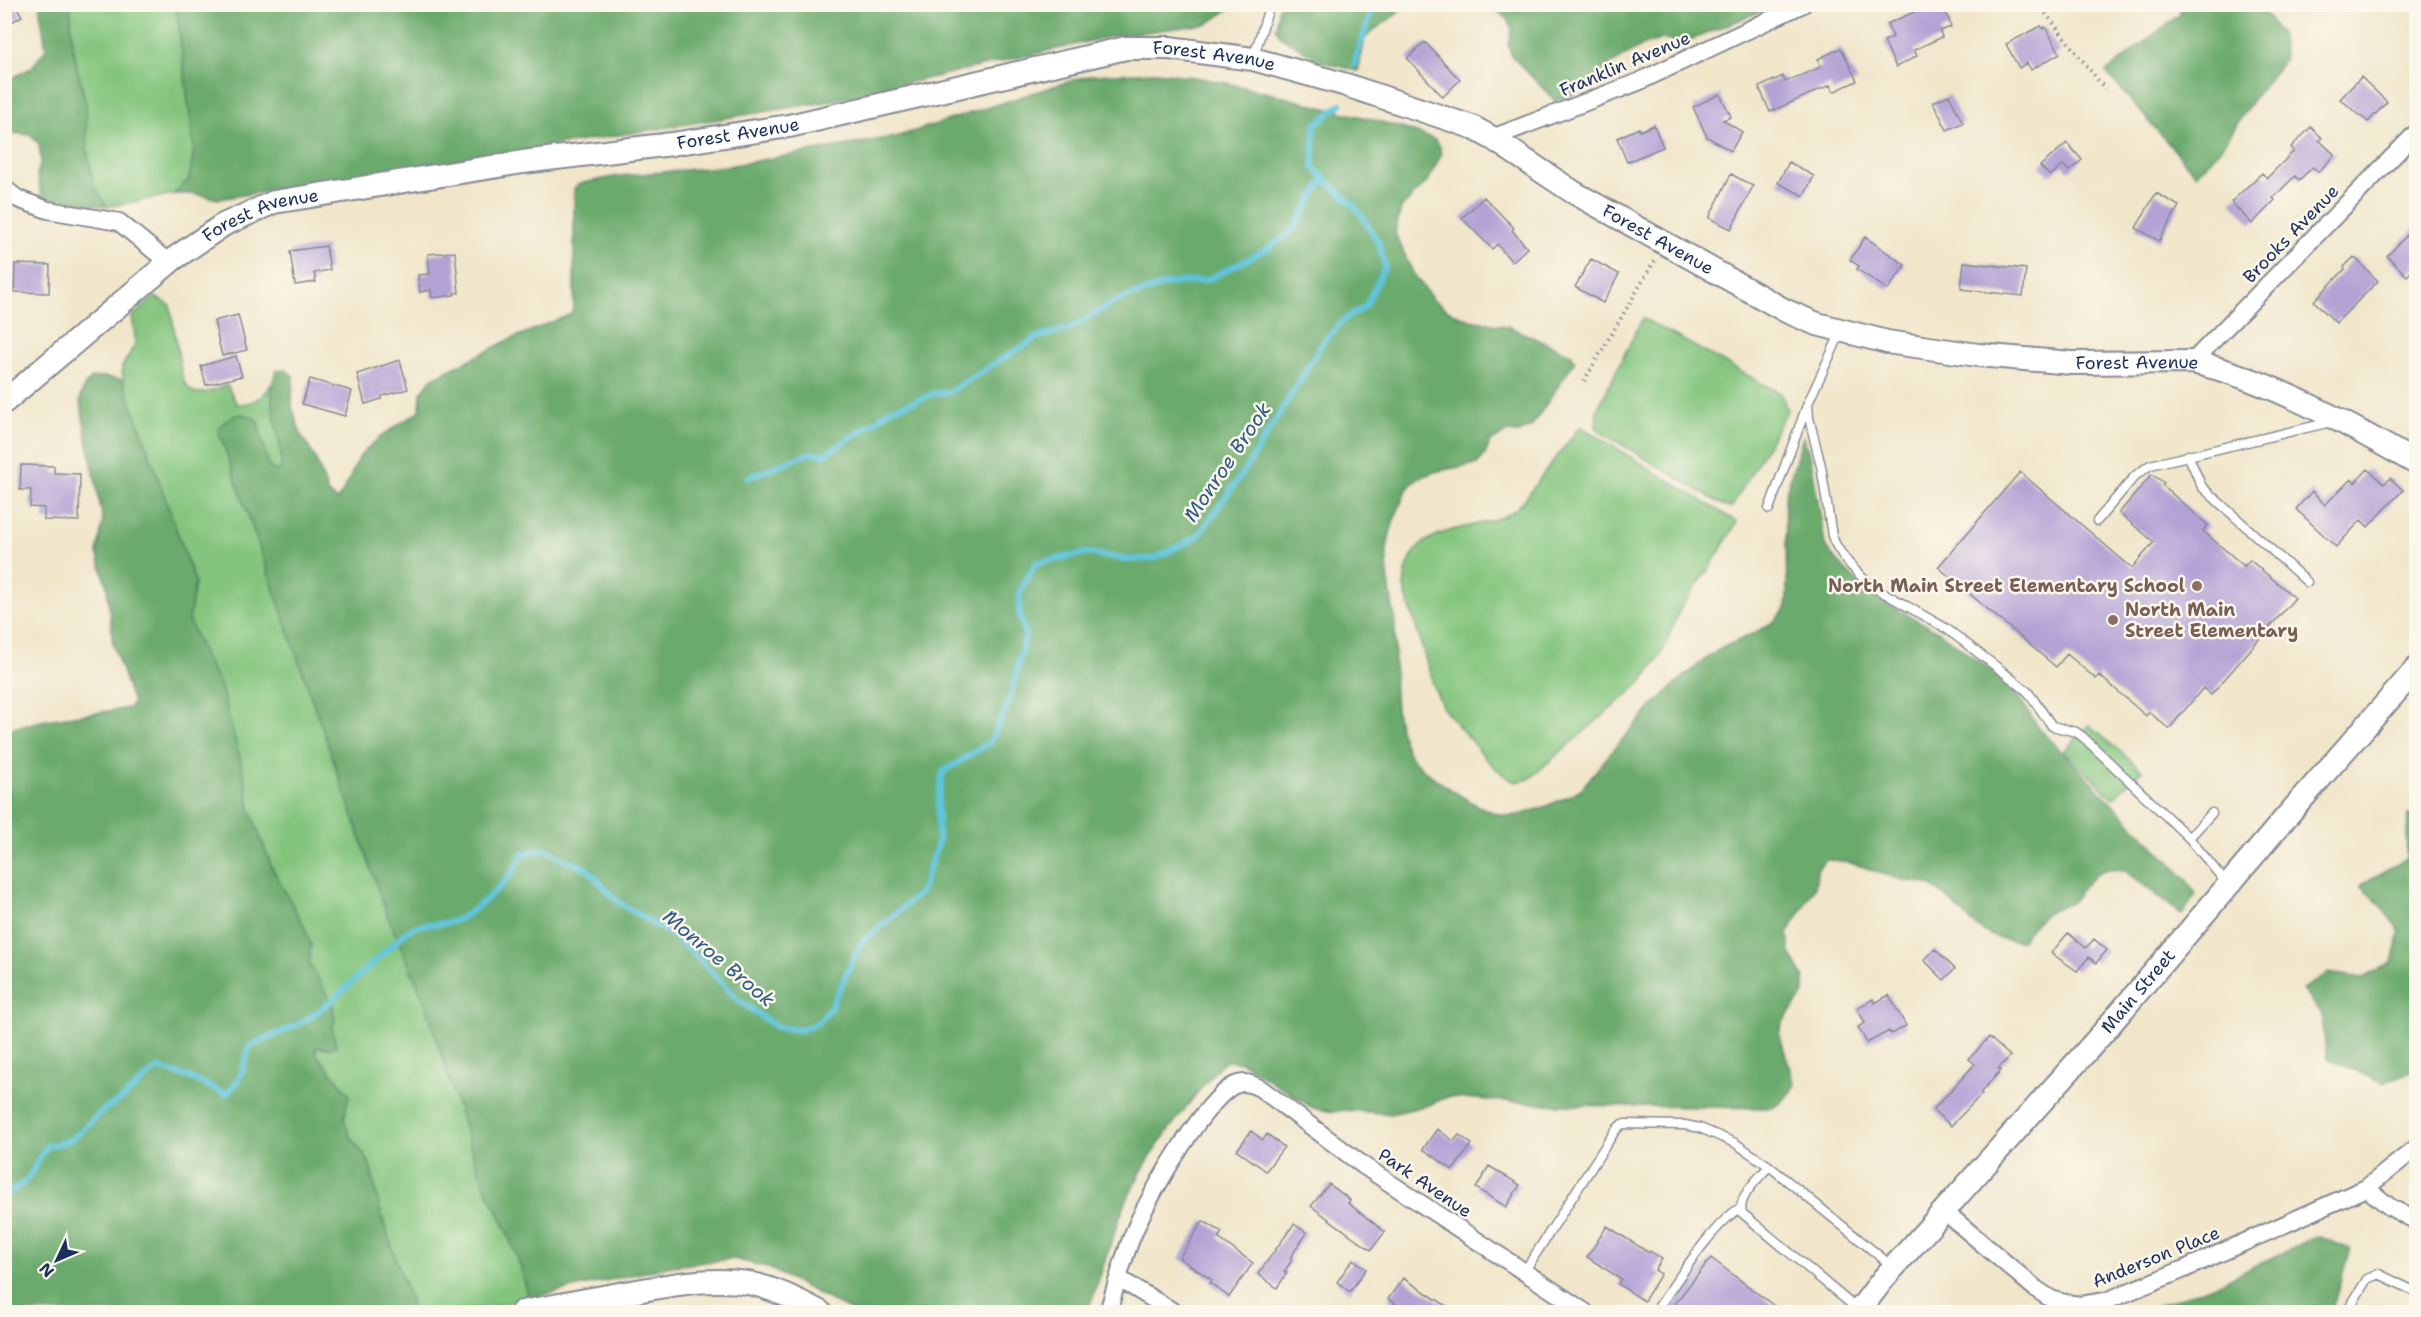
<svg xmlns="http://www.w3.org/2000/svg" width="2421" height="1317" viewBox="0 0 2421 1317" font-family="'Shantell Sans',sans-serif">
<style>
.green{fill:#83c57d;stroke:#4f7a6e;stroke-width:1.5}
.forest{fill:#6aaa6c;stroke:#426c65;stroke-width:1.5}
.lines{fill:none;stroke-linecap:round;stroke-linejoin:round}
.stream{stroke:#5fc4dc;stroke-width:6}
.building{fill:#b3a3d5}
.lane-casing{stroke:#868a94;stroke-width:11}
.street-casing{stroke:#868a94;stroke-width:20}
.secondary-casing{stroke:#868a94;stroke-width:26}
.path{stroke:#868a94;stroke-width:4;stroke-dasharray:1.5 4.5;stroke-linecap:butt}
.lane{stroke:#fff;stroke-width:8}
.street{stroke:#fff;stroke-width:16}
.secondary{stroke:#fff;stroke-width:22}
.education-dot{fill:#8d6e63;stroke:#fbf7ec;stroke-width:2}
.labels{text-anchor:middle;stroke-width:5;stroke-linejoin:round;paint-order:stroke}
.street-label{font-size:18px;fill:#1b2f5e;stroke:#fbf7ec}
.education-label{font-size:18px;font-weight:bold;fill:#785e54;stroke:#fbf7ec;text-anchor:end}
.water-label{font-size:20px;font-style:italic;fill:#2f5c84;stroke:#fbf7ec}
</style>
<rect width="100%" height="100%" fill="#fbf7ec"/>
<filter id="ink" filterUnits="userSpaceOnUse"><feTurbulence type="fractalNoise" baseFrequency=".0167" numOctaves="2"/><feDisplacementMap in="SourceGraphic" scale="12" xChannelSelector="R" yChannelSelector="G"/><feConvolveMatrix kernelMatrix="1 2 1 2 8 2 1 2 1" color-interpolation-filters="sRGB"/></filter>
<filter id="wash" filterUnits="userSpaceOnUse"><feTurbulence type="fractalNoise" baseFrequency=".008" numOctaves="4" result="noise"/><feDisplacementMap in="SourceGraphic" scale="24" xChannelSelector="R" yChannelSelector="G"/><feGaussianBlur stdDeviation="1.35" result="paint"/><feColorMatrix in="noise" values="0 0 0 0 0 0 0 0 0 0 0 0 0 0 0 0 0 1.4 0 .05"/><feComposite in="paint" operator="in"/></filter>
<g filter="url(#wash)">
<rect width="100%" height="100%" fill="#f1e6ca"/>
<path class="green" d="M70 5H176L194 149 189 179 174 194 107 207 94 186 87 150 86 104 72 45Z
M155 297 170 305 182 375C190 403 208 392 227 385L237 404C253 404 264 398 271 384 271 414 283 439 282 468L276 471 269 468 257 420C240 409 229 416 218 429L392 923 426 1005 474 1158 487 1191 502 1219 521 1268 529 1298 460 1312H414L382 1218 369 1162 349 1134 344 1120 349 1094 317 1055 314 1047 330 1048 332 1028 335 1020 5 1121 304 926 272 868 251 812 242 766 220 684 205 658 189 620 195 582 123 380 122 367 136 343 132 316Z
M1644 319 1782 394 1787 411 1732 507H1726L1602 433 1596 427 1597 410 1641 321Z
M1580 426 1737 522 1709 569 1681 607 1662 653 1642 682 1529 779 1516 782 1506 777 1488 761 1443 708 1434 687 1404 588C1407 516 1475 537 1514 510 1524 503 1531 491 1538 481 1552 463 1566 445 1580 426Z
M2089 725 2142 770 2113 798 2064 751Z"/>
<path class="forest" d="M39 5H70L72 45 86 105 87 150 94 186 107 207 42 197 37 174 41 162 39 144 30 135 5 132V82L31 68 46 49Z
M176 5V4L1236 5 1207 24 1108 37 826 102 219 199 194 194H174L189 179 194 149Z
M1279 5V4L1406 5 1394 16 1371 32 1365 39 1358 71 1316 60 1310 54 1280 36 1276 29Z
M1489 5H1776L1681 44 1662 39 1644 45 1611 64 1574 94 1555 101 1512 56 1508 45 1512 29 1507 19Z
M2180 5H2259L2280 33 2285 59 2254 98 2223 146 2196 175 2106 72 2180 14Z
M1155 72C1212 77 1266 92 1321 107 1359 116 1399 125 1435 140L1440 147 1441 155 1427 182 1401 208 1395 233 1413 273 1433 300 1449 311 1470 320 1510 327 1571 354 1575 361 1531 427 1519 433 1507 432 1490 442 1485 455 1477 464C1457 468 1422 470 1409 487 1404 493 1402 502 1399 508 1379 554 1388 569 1394 615 1398 648 1391 683 1397 715 1399 728 1404 748 1412 758 1428 776 1485 816 1509 816 1528 815 1564 800 1581 789 1621 740 1664 687 1717 651 1735 640 1779 627 1786 606 1787 602 1787 597 1787 592L1785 495 1803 437 1811 459 1825 544 1835 559 1868 593 1939 632 1999 676 2013 689 2040 729 2186 879 2196 894 2182 915 2125 871C2097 861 2085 886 2070 904 2045 909 2036 921 2021 941 1973 941 1966 908 1933 887 1923 881 1918 883 1907 881 1880 876 1855 859 1826 860L1818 868 1815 887 1788 933 1790 953 1804 978V993L1783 1022 1779 1033 1795 1086 1782 1102 1772 1108 1559 1105 1447 1097 1429 1105 1391 1114 1345 1110 1333 1112 1313 1108 1241 1062 1227 1061 1218 1067C1185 1109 1149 1150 1127 1200 1111 1236 1102 1276 1087 1312H853L767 1267 733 1259 672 1266 529 1298 521 1268 502 1219 487 1191 474 1158 426 1005 386 912 218 429C230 415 240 409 257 420L269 468 276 471 281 468C284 435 263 404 276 371L286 370 293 376 292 407 301 435 316 459 328 493 337 500C349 486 353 465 362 454 378 436 400 424 420 411L421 393 431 379 509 340 571 314 574 306V189L578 184 619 176 728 166 899 136 1076 79 1093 75Z
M103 377 123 380 195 582 189 620 205 658 220 684 242 766 251 812 272 868 304 926 311 945 309 963 332 1003 335 1020 332 1028 336 1046 330 1048 315 1047 317 1055 349 1094 344 1120 349 1134 369 1162 382 1218 414 1312H5V730L46 720 129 708 133 703 113 644 107 587 97 553 103 521 80 402C81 391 84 386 91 378Z
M2408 815 2416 817V1069L2383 1083 2327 1058 2321 1013 2302 990 2328 973 2363 978 2392 962 2400 931 2378 903 2360 886 2406 859Z
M2317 1236 2350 1249 2334 1303 2329 1312H2140L2216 1285Z"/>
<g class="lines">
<path class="stream" d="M1354 65 1374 4
M747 478 810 453 824 455 878 420 889 410 922 399 931 394 949 392 1036 338 1071 328 1114 302 1167 284 1207 280 1269 248 1294 229 1324 179
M4 1196C15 1189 24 1184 31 1174 37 1164 40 1154 48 1145 76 1143 80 1131 98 1115 105 1108 114 1104 122 1099 134 1089 145 1077 158 1068L191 1078 226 1094C240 1083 245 1064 249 1047 270 1035 292 1030 312 1016 345 992 375 960 406 932 426 920 432 927 451 922 469 917 502 887 513 871 517 866 520 860 522 854L546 849 558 857 587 869 618 902 671 934 699 959 737 999 776 1027 800 1030 818 1023 831 1007 861 943 921 892 938 843V801L943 772 990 742 1010 700 1025 636 1019 611 1020 592 1036 563 1087 553 1130 560 1156 558 1198 536 1245 470 1323 342 1345 319 1365 307 1385 267 1379 243 1357 209 1313 167 1315 125 1341 104"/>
</g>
<g id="blocks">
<path class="building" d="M4 4H15L22 16 4 27Z
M1932 4H1944L1951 27 1940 31 1942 37 1914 50 1917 56 1896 67 1884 41 1893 37 1887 24Z
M2041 26 2043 29 2045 27 2060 53 2031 70 2027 63 2019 68 2006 44Z
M1425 42 1460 80 1443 97 1407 58Z
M1841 48 1857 81 1833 92 1830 85 1770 112 1759 87 1783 76 1785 82 1821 67 1818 59Z
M2361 77 2387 102 2368 122 2340 99Z
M1720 94 1731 117 1723 120 1742 132 1731 151 1707 137 1693 107Z
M1949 95 1963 123 1947 130 1933 102Z
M1654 125 1663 147 1627 162 1617 138 1639 128 1640 131Z
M2311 127 2322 138 2319 140 2335 155 2318 172 2313 167 2299 180 2295 176 2273 198 2275 200 2252 224 2231 202 2262 173 2267 178 2294 151 2291 147Z
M2067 143 2082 160 2069 171 2063 165 2050 176 2040 166Z
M1789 162 1814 176 1804 196 1778 183Z
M1731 174 1753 186 1731 229 1709 218Z
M2156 193 2179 206 2159 241 2136 228Z
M1484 197 1514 228 1512 230 1527 248 1512 262 1497 244 1492 249 1462 218Z
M2416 226V267L2407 276 2387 256Z
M1865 237 1905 265 1888 290 1857 269 1859 266 1850 260Z
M326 246 330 270 314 273 316 282 295 285 290 251Z
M455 252 459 293H454V295L432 298 431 290 420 292 418 275 430 274 428 254Z
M2354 257 2378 281 2336 323 2314 301 2345 269 2344 267Z
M1591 259 1619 274 1603 303 1575 287Z
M1964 262 2026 269 2023 296 1961 289Z
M15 264 50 265 49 293 14 292Z
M238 315 247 350 222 356 214 321Z
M236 356 242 376 206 385 201 366Z
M400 360 408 389 382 396V399L365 404 357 374Z
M310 379 352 391 345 416 302 404Z
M21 465 54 466V473L80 474 79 521 44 520V508L30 507 31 490H20Z
M2368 469 2384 484 2390 478 2403 490 2368 527 2361 520 2336 547 2296 509 2312 491 2325 505 2351 479 2355 483Z
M2020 472 2132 568 2154 542 2119 513 2152 474 2164 483 2162 485 2208 525 2203 531 2244 566 2250 560 2295 598 2211 695 2203 688 2169 729 2149 712 2146 716 2099 675 2096 679 2067 654 2056 667 1938 567Z
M2068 933 2086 948 2094 939 2107 950 2096 963 2089 957 2077 971 2051 953Z
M1935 949 1955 969 1944 980 1924 960Z
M1889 995 1906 1026 1891 1034 1889 1031 1867 1043 1858 1027 1865 1023 1857 1008 1873 999 1875 1003Z
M1989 1037 2010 1056 1998 1069 2001 1070 1980 1093 1982 1094 1951 1126 1933 1110 1975 1064 1969 1059Z
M1437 1129 1454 1141 1459 1135 1472 1144 1453 1170 1423 1149Z
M1251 1131 1263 1140 1267 1134 1284 1147 1266 1171 1237 1150Z
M1489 1166 1520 1185 1506 1207 1476 1188Z
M1329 1184 1350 1200 1348 1203 1385 1232 1371 1250 1311 1206Z
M1203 1221 1222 1232 1218 1238 1253 1263 1229 1297 1210 1283 1212 1280 1179 1258Z
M1294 1224 1307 1233 1290 1258 1292 1260 1284 1272 1287 1273 1277 1288 1258 1274Z
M1607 1226 1649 1253 1650 1251 1662 1259 1655 1270 1661 1274 1644 1301 1618 1284 1621 1279 1587 1257Z
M1711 1258 1782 1312H1668Z
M1353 1259 1366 1269 1350 1292 1337 1282Z
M1403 1278 1456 1312H1408L1388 1299Z"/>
</g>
</g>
<g filter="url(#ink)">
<use href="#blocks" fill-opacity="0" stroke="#868a94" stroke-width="1.5"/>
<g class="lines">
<g class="lane-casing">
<path id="lane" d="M1253 59 1270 4
M1808 403 1809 418 1821 466 1832 536C1838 554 1856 572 1870 585L1947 629 2002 671 2028 692 2052 726 2076 732 2083 737 2189 838 2228 885
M2188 455 2202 487 2307 582
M1769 509 1808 403 1841 332
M2097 521 2135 476 2150 465 2331 422
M2189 838 2212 813
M1769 1166C1759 1178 1737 1197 1742 1213L1857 1309
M1524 1272 1615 1131 1622 1124 1685 1125 1700 1128 1735 1143 1769 1166 1893 1267
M1655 1312C1673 1287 1715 1220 1741 1208
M2347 1312 2367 1279 2379 1274 2416 1292"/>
</g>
<g class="street-casing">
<path id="street" d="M1492 138 1638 82 1803 4
M4 188 18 199 48 210 119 222 169 263
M2192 362 2416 133
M2366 1188 2390 1207 2416 1221
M1944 1211 2036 1289 2051 1299 2065 1303 2080 1305 2106 1301 2182 1270 2366 1188 2416 1148
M1118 1278 1174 1312
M1108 1312C1117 1283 1124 1253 1137 1225 1149 1196 1209 1091 1238 1084 1246 1081 1253 1085 1260 1088L1364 1166 1585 1312"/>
</g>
<g class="secondary-casing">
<g id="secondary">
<path id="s1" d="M4 402 172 260 223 225 274 202 523 162 672 144 789 126 1126 48H1169L1253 59 1343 84 1472 127 1492 138 1573 192 1786 311 1817 324 1887 342 1978 355 2072 363 2192 362C2266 378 2350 425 2416 463"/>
<path d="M522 1312C564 1304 606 1296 648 1289 682 1283 714 1278 748 1283 774 1288 797 1300 820 1312"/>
<path id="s2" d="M1858 1312 1884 1278 2101 1035 2287 816 2416 669"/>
</g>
</g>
<path class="path" d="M2038 4 2105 89
M1584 381 1655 260"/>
<use href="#lane" class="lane"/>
<use href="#street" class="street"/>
<use href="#secondary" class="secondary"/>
</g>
</g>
<g class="education-dot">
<circle cx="2197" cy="586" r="6"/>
<circle cx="2113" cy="620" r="6"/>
</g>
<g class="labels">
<g class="street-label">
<text dy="6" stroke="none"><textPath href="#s1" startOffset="1293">Forest Avenue</textPath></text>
<text transform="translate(1625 64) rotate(-23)" y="6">Franklin Avenue</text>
<text dy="6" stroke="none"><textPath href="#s1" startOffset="807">Forest Avenue</textPath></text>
<text dy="6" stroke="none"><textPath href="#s1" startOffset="321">Forest Avenue</textPath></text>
<text transform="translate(2291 234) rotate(-46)" y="6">Brooks Avenue</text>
<text dy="6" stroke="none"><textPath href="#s1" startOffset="1779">Forest Avenue</textPath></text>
<text dy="6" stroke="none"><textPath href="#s1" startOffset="2283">Forest Avenue</textPath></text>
<text dy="6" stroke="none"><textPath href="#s2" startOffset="426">Main Street</textPath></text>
<text transform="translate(1425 1183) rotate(34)" y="6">Park Avenue</text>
<text transform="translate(2156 1257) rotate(-22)" y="6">Anderson Place</text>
</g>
<g class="education-label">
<text x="2185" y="592">North Main Street Elementary School</text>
<text x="2125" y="616" text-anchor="start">North Main<tspan x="2125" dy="21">Street Elementary</tspan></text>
</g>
<g class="water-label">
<text transform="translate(1227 462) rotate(-56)" y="7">Monroe Brook</text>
<text transform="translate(719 958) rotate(40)" y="7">Monroe Brook</text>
</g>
</g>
<rect width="2421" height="1317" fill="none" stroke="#fbf7ec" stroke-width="24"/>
<g transform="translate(57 1260) rotate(226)" stroke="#fbf7ec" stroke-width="4.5" paint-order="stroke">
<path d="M0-4.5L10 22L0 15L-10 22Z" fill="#1b2f5e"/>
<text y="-9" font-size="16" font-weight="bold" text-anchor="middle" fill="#1b2f5e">N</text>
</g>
</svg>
